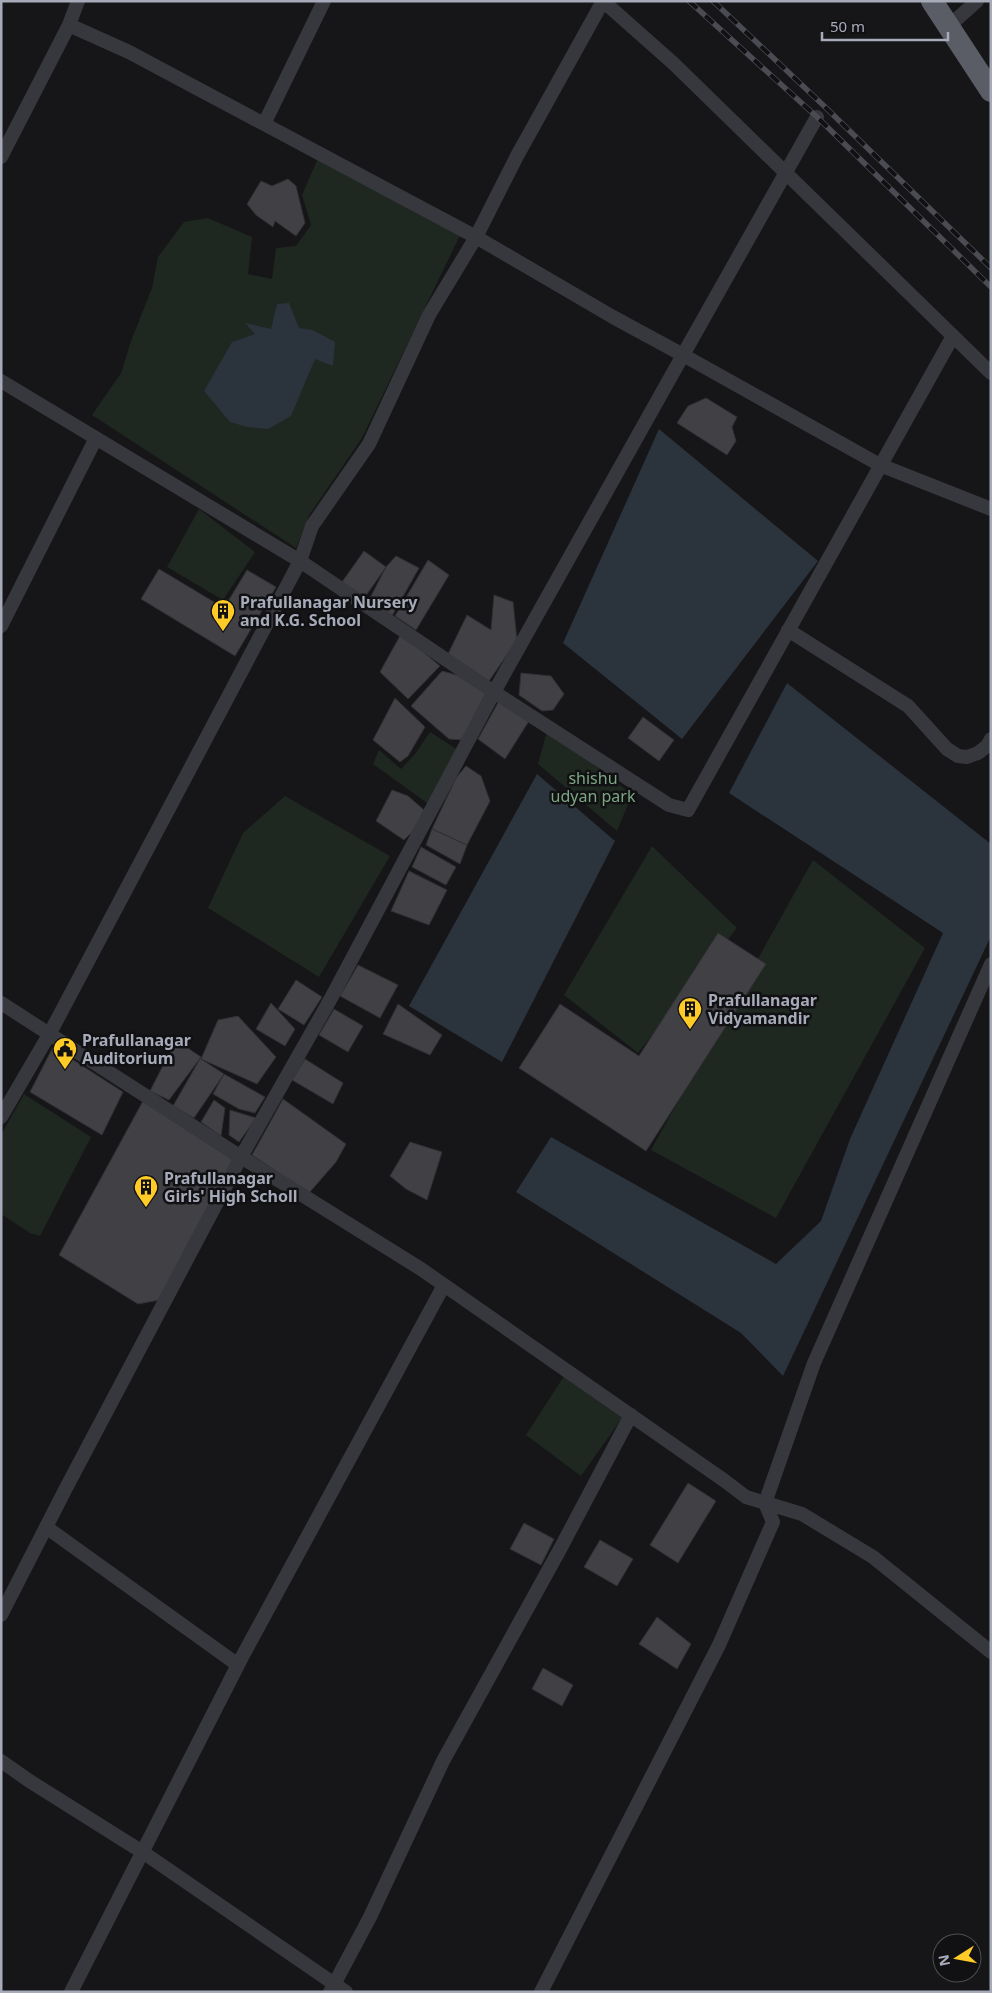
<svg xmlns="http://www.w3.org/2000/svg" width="992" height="1993" viewBox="0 0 992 1993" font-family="'Noto Sans',sans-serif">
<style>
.green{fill:#1e2720}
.water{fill:#2b333d}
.building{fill:#404045;stroke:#303034}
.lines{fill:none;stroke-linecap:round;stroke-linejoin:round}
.minor{stroke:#37373e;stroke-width:14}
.trunk{stroke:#5a5c66;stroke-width:22}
.rail-casing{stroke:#4a4b53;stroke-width:5.5}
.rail{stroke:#111113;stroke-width:4;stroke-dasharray:11;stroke-linecap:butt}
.labels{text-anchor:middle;stroke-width:5;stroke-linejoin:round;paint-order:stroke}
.poi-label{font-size:16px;font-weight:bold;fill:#a7abb9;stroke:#111113;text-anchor:start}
.park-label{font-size:16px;fill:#7da683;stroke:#111113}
</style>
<rect width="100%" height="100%" fill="#161618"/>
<path class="green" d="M322 149 465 225 362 438 310 514 296 548 92 415 121 373 131 341 152 288 158 257 184 222 208 218 252 237 248 274 272 279 276 248 296 246 311 225 302 195Z
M199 509 255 552 223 600 167 567Z
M548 727 632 795 617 831 538 764Z
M430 732 458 750 427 803 373 764 379 750 401 769 415 754Z
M285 796 390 856 319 977 208 908 243 833Z
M652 846 737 928 638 1053 564 995Z
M813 860 925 948 776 1218 651 1150Z
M24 1094 91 1137 40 1236 30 1233 1 1214V1135Z
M564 1376 622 1418 581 1476 526 1435Z"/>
<path class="water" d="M289 303 299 328 313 330 335 342 333 366 315 359 291 416 268 429 247 427 230 422 204 391 232 342 255 334 245 323 271 329 277 304Z
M659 429 818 561 682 739 563 643Z
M787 683 991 844V936L783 1376 741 1333 516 1192 551 1137 776 1264 821 1221 850 1139 943 933 729 793Z
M537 774 615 841 502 1062 409 1006Z"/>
<path class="building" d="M288 179 296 186 305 223 296 236 275 221 273 227 256 215 247 204 261 181 272 186Z
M706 398 737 417 732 427 736 441 727 455 677 423 688 406Z
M364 551 386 567 365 597 342 582Z
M396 556 419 568 392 616 369 600 386 567Z
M428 560 449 575 416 630 395 616Z
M159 569 224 608 247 570 276 587 235 656 141 599Z
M494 595 513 602 517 640 489 681 448 654 467 615 491 630Z
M401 634 440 666 408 699 380 672Z
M442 671 457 675 486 693 463 740 449 739 411 706Z
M521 673 551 676 564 694 553 710 542 711 519 695Z
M395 698 425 727 408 756 400 762 373 740Z
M499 701 529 721 505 759 478 739Z
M643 717 674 740 659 761 628 738Z
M466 766 481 776 490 801 467 845 432 829 456 778Z
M392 790 408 796 424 810 416 828 404 840 376 821Z
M432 829 467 845 460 864 426 845Z
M421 847 456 867 446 885 412 867Z
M409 871 447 890 429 925 391 911Z
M718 933 766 964 646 1151 519 1068 560 1004 639 1056Z
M358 965 398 985 380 1018 340 996Z
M296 980 322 997 304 1025 278 1009Z
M271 1003 295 1029 285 1046 256 1029Z
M398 1004 442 1035 430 1055 383 1034Z
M334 1009 363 1026 348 1052 319 1035Z
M238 1016 276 1057 257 1084 201 1059 218 1020Z
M176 1040 201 1057 169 1100 150 1091Z
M53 1047 123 1092 102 1135 30 1092Z
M201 1057V1059L224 1074 194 1118 173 1106Z
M305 1059 343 1083 333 1104 292 1080Z
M224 1074 265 1097 255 1113 239 1109 213 1094Z
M283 1099 346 1144 336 1162 309 1193 252 1155Z
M214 1100 225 1108 221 1136 201 1122Z
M143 1101 233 1160 160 1300 138 1304 59 1255Z
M230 1110 256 1118 239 1142 229 1135Z
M410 1142 442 1152 427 1200 406 1189 390 1176Z
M688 1483 716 1501 678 1563 650 1545Z
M524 1523 554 1539 541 1565 510 1549Z
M600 1540 633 1559 617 1586 584 1567Z
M657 1617 691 1644 677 1669 639 1644Z
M543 1668 573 1685 562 1706 532 1689Z"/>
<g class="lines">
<path class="minor" d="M603 1 673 63 991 373
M69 25 129 52 476 237 613 317 683 355 817 117
M949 26 977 1
M264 124 324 1
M1 157 69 25 78 1
M1 381 300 561 494 692 669 805 688 810 953 336
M991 509 880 465 683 355 494 692 330 1000 241 1157 421 1269 725 1481 746 1497 802 1514 873 1557 991 1652
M1 626 96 438
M788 630 908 706 947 749 958 756 967 757 978 753 987 746 991 739
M1 1003 241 1157 65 1490 1 1615
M1 1117 50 1033 300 561 312 526 369 444 429 315 476 237 517 156 603 1
M46 1527 238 1665
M1 1761 28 1780 144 1853 346 1992
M71 1992 242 1657 444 1285
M330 1992 370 1917 443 1761 559 1551 631 1415
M541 1992 719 1645 773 1522 765 1503 814 1363 991 964"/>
<path class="trunk" d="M932 1 991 91"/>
<g class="rail-casing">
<path id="rail" d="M689 1 817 117 991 287
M713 1 823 105 991 268"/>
</g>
<use href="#rail" class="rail"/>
</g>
<defs>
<g id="building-pin" transform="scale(1.25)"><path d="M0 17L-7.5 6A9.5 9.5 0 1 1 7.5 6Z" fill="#ffcb27" stroke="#111113"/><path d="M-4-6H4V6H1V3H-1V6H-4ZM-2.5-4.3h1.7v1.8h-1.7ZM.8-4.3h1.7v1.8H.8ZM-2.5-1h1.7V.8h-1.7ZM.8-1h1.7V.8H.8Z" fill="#111"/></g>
<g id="civic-pin" transform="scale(1.25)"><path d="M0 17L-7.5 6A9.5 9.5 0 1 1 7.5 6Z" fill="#ffcb27" stroke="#111113"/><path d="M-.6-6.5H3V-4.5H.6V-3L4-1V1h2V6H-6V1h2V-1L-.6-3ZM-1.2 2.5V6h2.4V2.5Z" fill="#111"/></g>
</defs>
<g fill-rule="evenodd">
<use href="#building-pin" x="223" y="611"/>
<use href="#building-pin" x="690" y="1009"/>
<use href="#civic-pin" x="65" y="1049"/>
<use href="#building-pin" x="146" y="1187"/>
</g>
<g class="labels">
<g class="poi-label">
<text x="240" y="608">Prafullanagar Nursery<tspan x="240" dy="18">and K.G. School</tspan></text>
<text x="708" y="1006">Prafullanagar<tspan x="708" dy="18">Vidyamandir</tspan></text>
<text x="82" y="1046">Prafullanagar<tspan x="82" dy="18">Auditorium</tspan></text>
<text x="164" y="1184">Prafullanagar<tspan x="164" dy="18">Girls' High Scholl</tspan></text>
</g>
<g class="park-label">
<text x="593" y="784">shishu<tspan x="593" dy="18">udyan park</tspan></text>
</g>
</g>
<rect width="992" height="1993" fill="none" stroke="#a7abb9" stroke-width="5"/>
<g transform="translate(957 1958) rotate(259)"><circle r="24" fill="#111113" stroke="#4d4f55"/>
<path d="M0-4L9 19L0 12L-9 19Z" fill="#ffcb27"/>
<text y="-8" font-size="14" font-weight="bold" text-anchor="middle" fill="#a7abb9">N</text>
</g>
<path d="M822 32v8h126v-8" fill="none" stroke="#a7abb9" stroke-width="2.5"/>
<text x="830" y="32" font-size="15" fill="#a7abb9" stroke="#111113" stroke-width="4" paint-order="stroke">50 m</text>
</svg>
